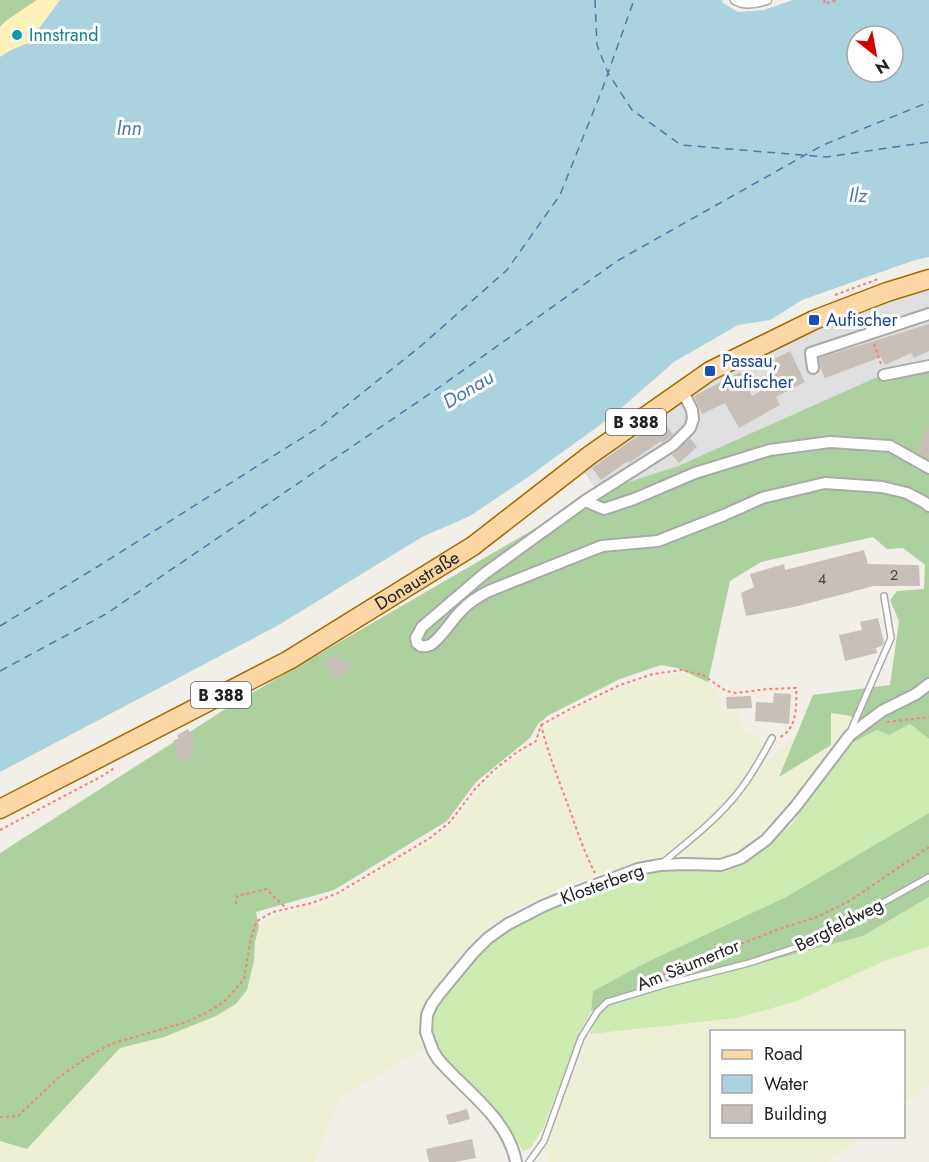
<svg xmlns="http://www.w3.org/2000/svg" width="929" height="1162" viewBox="0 0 929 1162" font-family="Jost,sans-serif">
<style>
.residential{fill:#e0dfdf}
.farmland{fill:#eef0d5}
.grass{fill:#cdebb0}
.forest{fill:#add19e}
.sand{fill:#fff1ba}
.water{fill:#aad3df;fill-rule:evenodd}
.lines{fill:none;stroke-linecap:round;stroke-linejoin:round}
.ferry{stroke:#4a7aab;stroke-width:1.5;stroke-dasharray:8 6;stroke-linecap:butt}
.building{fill:#c7bfb8}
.service-casing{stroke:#a9a9a9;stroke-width:8}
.pedestrian-casing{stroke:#a9a9a9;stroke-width:11}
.minor-casing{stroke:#a9a9a9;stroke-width:14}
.primary-casing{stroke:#a06b00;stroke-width:21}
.path{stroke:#fa8072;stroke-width:2;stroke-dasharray:3 3;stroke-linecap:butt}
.service{stroke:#fff;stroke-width:5}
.pedestrian{stroke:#fff;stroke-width:8}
.minor{stroke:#fff;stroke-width:10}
.primary{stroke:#fcd6a4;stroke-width:18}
.culture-dot{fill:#0f9aa8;stroke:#fff;stroke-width:2}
.transit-dot{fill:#1a4fb4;stroke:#fff;stroke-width:2}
.labels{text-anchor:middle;stroke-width:6;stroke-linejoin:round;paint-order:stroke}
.number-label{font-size:15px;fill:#4b4948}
.shield{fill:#fff;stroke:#646464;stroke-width:1.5}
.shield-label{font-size:16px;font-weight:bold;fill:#222}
.culture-label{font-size:18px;fill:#0d838f;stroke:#fff;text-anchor:start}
.transit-label{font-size:18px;fill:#164399;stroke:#fff;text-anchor:start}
.street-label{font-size:18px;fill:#222;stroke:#fff}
.water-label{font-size:20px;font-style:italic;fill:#4a7aab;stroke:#fff}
</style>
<rect width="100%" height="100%" fill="#f2efe9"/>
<path class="residential" d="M929 289V367L678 466 598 492 581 468 686 395 793 339 872 306Z"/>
<path class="farmland" d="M689 673 708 682 715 688 724 711 738 710 744 729 764 743 759 755 743 781 725 804 694 833 662 859 603 873 559 889 515 909 493 924 444 979 427 1003 422 1015 427 1046 340 1098 314 1162H0V1141L27 1149 120 1048 164 1037 236 1004 247 990 254 961 255 942 259 927 272 917 295 910 314 907 335 900 387 866 425 845 444 832 460 815 485 783 514 759 539 745 545 728 568 714 608 694 642 681 670 675Z
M830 713 851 716 853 721 845 735 793 799 761 834 739 853 720 858 672 859 681 853 709 830 736 803 763 767 800 729 780 776Z
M929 946V1086L904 1104V1032H712V1136L862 1137 828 1162H549L546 1148 556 1118 590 1034 737 1018 882 962Z"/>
<path class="grass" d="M910 724 929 739V813L786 897 645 963 593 991 591 1011 579 1035 543 1129 531 1147 523 1152 515 1136 495 1112 442 1056 434 1039 432 1022 436 1007 452 987 475 960 504 930 530 917 595 890 636 875 679 868 722 870 740 862 765 846 793 823 809 796 846 746 877 730 889 735Z
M929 897V946L882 962 797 1001 737 1018 590 1034 598 1017 606 1006 666 988 863 936Z"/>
<path class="forest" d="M0 0H37L6 21 0 27Z
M929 367V739L910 724 889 735 877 730 846 746 853 721 851 716 831 713V745L779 777 813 695 890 685 899 621 890 600 897 591 924 589 925 565 903 548 887 549 873 537 761 562 730 581 708 682 677 668 661 665 620 679 549 715 538 724 530 738 476 782 447 821 334 890 256 912 259 927 255 942 254 961 247 990 236 1004 216 1016 164 1037 120 1048 27 1149 0 1141V853L238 701 598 492 678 466 875 378Z
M929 813V897L863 936 666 988 591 1011 593 991 645 963 786 897Z"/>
<path class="sand" d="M37 0H60L28 43 9 51 0 57V27L6 21Z"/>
<path class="water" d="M60 0H722L723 3 738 12 764 10 793 0H929V257L915 260 802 300 770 320 738 325 674 362 611 417 528 477 470 516 422 537 277 626 0 772V57L9 51 28 43ZM857 36H893V72H857Z"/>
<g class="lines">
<path class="ferry" d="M595 0 597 45 608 73 632 110 681 145 826 157 929 142
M0 626 97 567 321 426 422 345 507 270 560 195 602 90 634 0
M0 671 106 614 441 386 617 261 823 145 929 102"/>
</g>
<path class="building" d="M929 324V351L914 358 911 353 885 365 881 357 825 378 820 367 819 358Z
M790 351 805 382 776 397 780 405 739 428 725 403 702 414 694 396 740 372 752 396 776 383 766 363Z
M662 419 673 435 668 439 662 443 661 441 629 463 628 461 601 480 592 468Z
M927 426H929V459L918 453Z
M690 438 697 447 679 463 672 455Z
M864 550 868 564 919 565 920 586H874L794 607 746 616 741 593 754 587 750 574 784 564 785 570Z
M878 618 884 642 882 646 876 648 877 653 845 661 839 635 862 630 860 622Z
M337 655 340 661 343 659 345 662 347 660 352 668 333 679 324 662Z
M774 693 791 694 789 724 755 721 756 702 773 703Z
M751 696 752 708 727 709 726 697Z
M188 729 196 743 192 746 194 749 191 751 194 756 181 763 174 752 178 749 173 741 179 738 177 735Z
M467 1109 470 1119 449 1125 446 1115Z
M472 1139 476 1158 455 1162H429L426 1149Z"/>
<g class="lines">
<g class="service-casing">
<path id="service" d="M851 730 891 638 884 596
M661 864C685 844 710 825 731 801 748 782 760 760 772 738
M529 1162 544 1141 581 1038 597 1012 607 1002 667 984 749 963 813 942 929 877"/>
</g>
<g class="pedestrian-casing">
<path id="pedestrian" d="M735 0C745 6 756 3 767 0"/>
</g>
<g class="minor-casing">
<path id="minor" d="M813 368 811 353 929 314
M884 375 929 366
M682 390 692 410 693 419 690 428 673 445 585 501 484 574 422 627 416 638 417 643 421 646C425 646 426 647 430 645 440 640 453 618 462 610 470 601 479 596 489 591L602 546 658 541 724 515 762 498 825 483 882 487 907 493 924 502 929 506
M585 501 604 509 634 499 695 473 770 450 830 442 890 446 929 468
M516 1162C508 1118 465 1091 438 1059L433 1051 426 1032 427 1015 432 1004 440 993 473 953 488 938 508 924 543 906 572 894 638 869 660 865 685 864 721 865 741 858 766 840 796 806 850 735 882 711 916 694 929 684"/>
</g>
<g class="primary-casing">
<g id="primary">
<path id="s1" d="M0 809 289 660 473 546 590 455 710 371 814 320 887 292 929 279"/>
</g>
</g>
<path class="path" d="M824 0 825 4 837 0
M835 295 878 279
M874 344 881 364
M887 722 929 717
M541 725 572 708 620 685 653 674 682 670 703 675 726 691 736 693 768 689 796 688C797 705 797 731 778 738
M0 830 104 775 116 767
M236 904 237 896 266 889 286 908
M652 979 779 929 817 917 848 902 929 847
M0 1117 18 1116 58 1078 89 1056 111 1044 186 1022 206 1013 224 1002 244 979 251 938 257 921 273 912 312 903 338 893 430 838 450 822 475 789 494 770 517 752 536 741 541 725C548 753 559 781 569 808 577 830 584 852 595 873"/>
<use href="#service" class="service"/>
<use href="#pedestrian" class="pedestrian"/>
<use href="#minor" class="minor"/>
<use href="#primary" class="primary"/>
</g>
<circle class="culture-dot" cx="17" cy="35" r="6"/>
<g class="transit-dot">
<rect x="808" y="314" width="12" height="12" rx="3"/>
<rect x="704" y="365" width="12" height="12" rx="3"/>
</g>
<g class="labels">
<g class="number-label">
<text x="894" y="580">2</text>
<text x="822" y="584">4</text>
</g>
<g class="shield">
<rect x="606" y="409" width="60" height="26" rx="4.5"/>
<rect x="191" y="682" width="60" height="26" rx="4.5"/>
</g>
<g class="shield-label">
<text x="636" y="428">B 388</text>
<text x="221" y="701">B 388</text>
</g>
<g class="culture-label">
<text x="29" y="41">Innstrand</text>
</g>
<g class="transit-label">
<text x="826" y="326">Aufischer</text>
<text x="722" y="367">Passau,<tspan x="722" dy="21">Aufischer</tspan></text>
</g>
<g class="street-label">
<text dy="6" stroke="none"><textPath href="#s1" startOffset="476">Donaustraße</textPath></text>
<text transform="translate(602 884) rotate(-20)" y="6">Klosterberg</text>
<text transform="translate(839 925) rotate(-27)" y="6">Bergfeldweg</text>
<text transform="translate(688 965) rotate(-22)" y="6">Am Säumertor</text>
</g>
<g class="water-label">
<text x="129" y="135">Inn</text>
<text transform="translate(858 195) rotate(1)" y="7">Ilz</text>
<text transform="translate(468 389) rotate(-31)" y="7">Donau</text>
</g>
</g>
<rect x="710" y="1030" width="195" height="108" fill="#ffffff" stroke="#a7a7a7" stroke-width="1.5"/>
<rect x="722" y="1050" width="30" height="9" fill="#fcd6a4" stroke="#a7a7a7" stroke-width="1.5"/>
<text x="764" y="1060" font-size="18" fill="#222222">Road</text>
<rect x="722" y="1075" width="30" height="18" fill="#aad3df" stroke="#a7a7a7" stroke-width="1.5"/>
<text x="764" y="1090" font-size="18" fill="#222222">Water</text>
<rect x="722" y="1105" width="30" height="18" fill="#c7bfb8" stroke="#a7a7a7" stroke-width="1.5"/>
<text x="764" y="1120" font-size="18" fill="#222222">Building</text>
<g transform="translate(875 54) rotate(149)"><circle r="28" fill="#ffffff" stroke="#a7a7a7" stroke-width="1.5"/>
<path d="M0-4.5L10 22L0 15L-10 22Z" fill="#d40000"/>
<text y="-9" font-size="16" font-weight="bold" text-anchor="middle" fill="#222222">N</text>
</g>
</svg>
